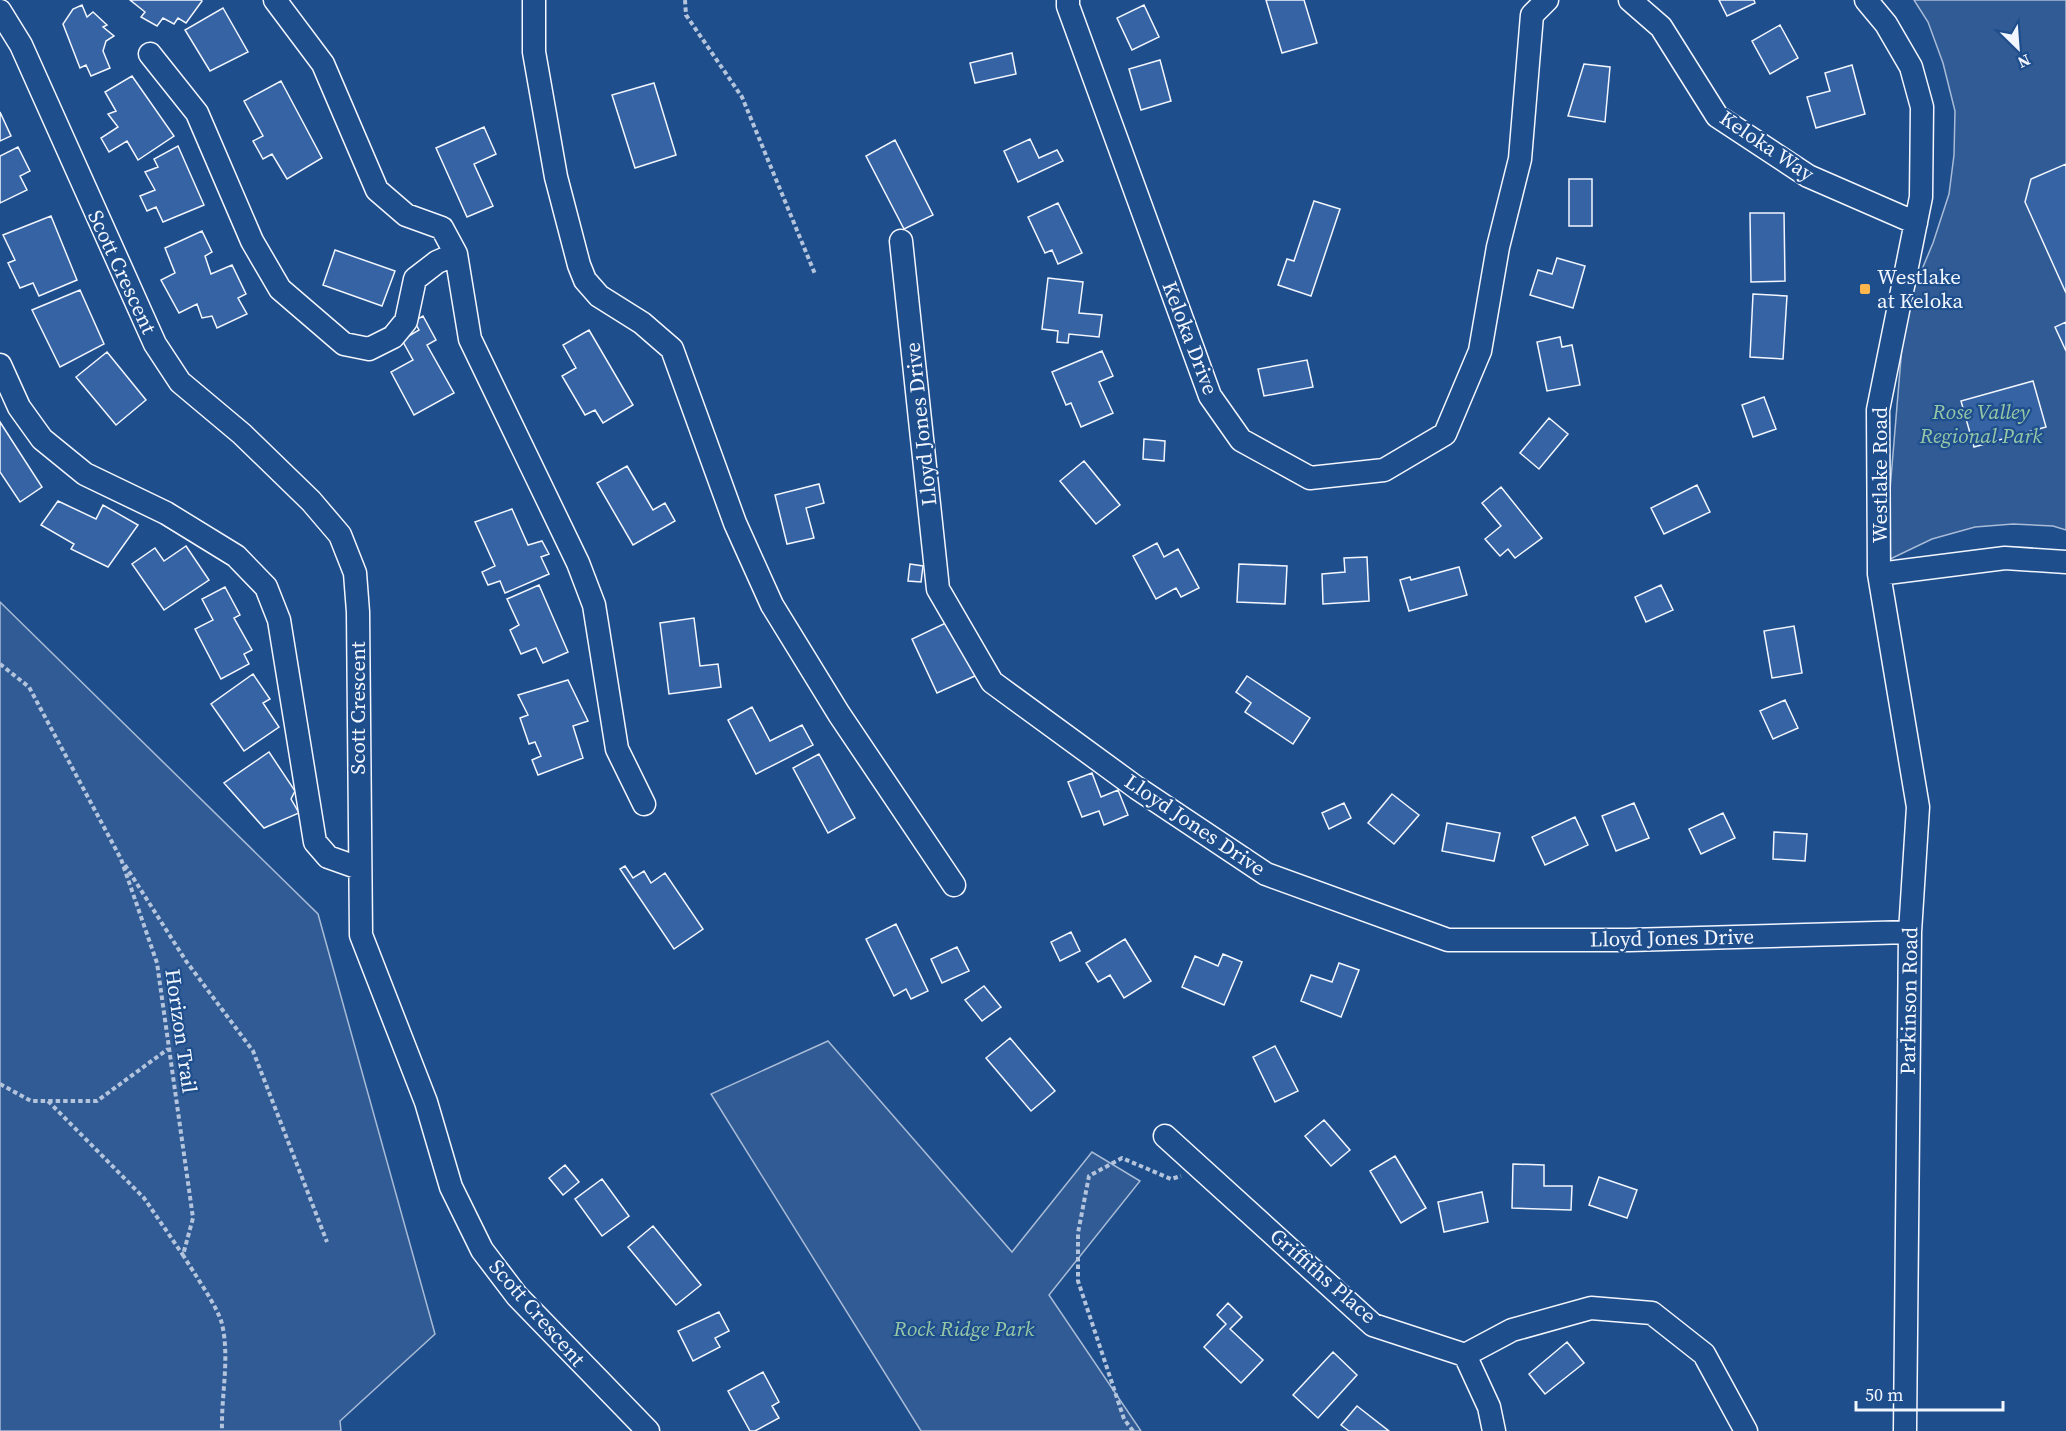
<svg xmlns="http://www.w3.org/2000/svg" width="2066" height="1431" viewBox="0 0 2066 1431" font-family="'Source Serif 4',serif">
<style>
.built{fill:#305b95;stroke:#a8bbd7;stroke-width:1.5}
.building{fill:#3563a3;stroke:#f2f6ff;stroke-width:1.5}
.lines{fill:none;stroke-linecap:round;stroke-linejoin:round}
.minor-casing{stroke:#f2f6ff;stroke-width:25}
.path{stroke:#b3c4dc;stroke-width:4;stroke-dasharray:4.5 3;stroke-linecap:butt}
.minor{stroke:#1f4e8c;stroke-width:22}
.poi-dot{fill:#ffb74d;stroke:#1f4e8c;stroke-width:2}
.labels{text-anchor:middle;stroke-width:4.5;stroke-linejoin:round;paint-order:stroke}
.street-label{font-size:21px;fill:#f2f6ff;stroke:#1f4e8c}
.poi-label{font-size:21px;fill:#f2f6ff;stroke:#1f4e8c;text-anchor:start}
.park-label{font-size:21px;font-style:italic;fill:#97c8a6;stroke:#1f4e8c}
</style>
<rect width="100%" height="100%" fill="#1f4e8c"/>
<path class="built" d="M1914 0H2066V530L2053 526 2013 524 1975 527 1932 539 1884 562 1905 310 1933 243 1949 194 1954 155 1955 111 1943 63 1928 22Z
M0 602 318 914 435 1334 340 1421 341 1431H0Z
M828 1041 1012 1252 1092 1152 1140 1181 1049 1295 1141 1431H921L711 1094Z"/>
<path class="building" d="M130 0H201L202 1 186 23 178 18 174 24 163 18 157 26 141 17 145 12Z
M1266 0H1304L1317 43 1282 53Z
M1719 0H1754L1755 3 1727 16Z
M82 5 87 17 93 12 107 25 103 27 114 36 106 41 103 51 110 68 91 76 86 65 80 68 63 24 73 9Z
M1144 5 1159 37 1132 50 1117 18Z
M223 8 248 52 210 71 185 30Z
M1780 25 1798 58 1770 74 1752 41Z
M1012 53 1016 74 975 83 970 63Z
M1160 60 1171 101 1141 110 1129 69Z
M1584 64 1610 67 1605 122 1568 116Z
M1852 65 1865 114 1816 128 1807 97 1830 91 1825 73Z
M132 76 174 136 138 160 127 141 109 152 101 138 118 127 108 114 116 111 105 92Z
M281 81 322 158 287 179 272 154 263 159 253 141 263 136 244 101Z
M654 83 676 155 635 168 612 95Z
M0 112 11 136 0 141Z
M484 127 496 154 474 164 493 206 467 217 436 148Z
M1030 139 1039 158 1057 150 1063 161 1018 182 1004 151Z
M895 140 933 215 904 229 866 156Z
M178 146 204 205 163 222 156 207 147 211 140 196 155 190 145 172 158 167 154 159Z
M18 147 30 171 20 176 27 190 0 203V156Z
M2066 164V293L2025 202 2031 179Z
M1569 179H1592V226H1569Z
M1314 201 1340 209 1311 296 1278 285 1287 259 1294 261Z
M1058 203 1082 253 1058 264 1052 250 1045 253 1028 217Z
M1750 213H1784L1785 281 1751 282Z
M51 216 77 280 39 296 33 283 20 288 8 263 15 260 3 235Z
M202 231 212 252 205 256 211 274 232 265 246 294 238 298 247 314 217 328 212 316 202 318 197 304 179 313 161 280 175 273 165 248Z
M335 250 395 271 382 306 323 285Z
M1557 258 1585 266 1573 308 1530 295 1538 270 1552 274Z
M1048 278 1083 282 1079 313 1102 315 1099 337 1069 334 1068 343 1057 342 1058 331 1042 329Z
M80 290 104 344 60 367 32 310Z
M1753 294 1787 296 1783 359 1750 357Z
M423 316 436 340 427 345 454 393 414 415 391 372 413 360 402 340 419 330 414 321Z
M2066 322V351L2055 327Z
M589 330 633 405 603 423 595 410 585 415 562 376 576 368 563 345Z
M1560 337 1562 347 1572 345 1580 385 1547 391 1537 342Z
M1102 351 1113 376 1099 382 1113 413 1081 427 1071 403 1066 405 1052 372Z
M107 352 146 400 116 425 76 377Z
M1307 360 1313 387 1264 396 1258 369Z
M2033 381 2046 427 1974 447 1961 401Z
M1764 397 1776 429 1753 437 1742 405Z
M1549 418 1568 434 1539 469 1520 453Z
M0 422 42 487 20 502 0 472Z
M1144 439 1165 441 1164 461 1143 459Z
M1084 461 1120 505 1096 524 1060 481Z
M627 466 653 510 665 503 675 521 633 545 597 483Z
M819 484 824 503 806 508 814 538 787 544 775 495Z
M1697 485 1710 512 1664 534 1651 508Z
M1501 487 1542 538 1515 558 1508 549 1500 556 1485 539 1501 526 1482 503Z
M58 501 96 519 103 505 138 525 108 567 71 549 74 544 41 525Z
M512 509 528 545 542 541 549 554 541 557 549 574 505 593 500 581 488 585 482 572 495 566 475 522Z
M1157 543 1164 557 1178 549 1199 588 1181 597 1176 588 1156 599 1133 556Z
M186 546 209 580 164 610 132 564 155 548 164 561Z
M1367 557 1369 601 1323 604 1322 574 1345 572 1344 558Z
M910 564 923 566 921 582 908 581Z
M1239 564 1287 566 1285 604 1237 602Z
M1459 567 1467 595 1409 611 1400 580 1410 577 1411 580Z
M539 585 568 652 543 663 536 648 521 654 510 630 519 625 507 599Z
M1661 585 1673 610 1646 622 1635 597Z
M225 587 240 615 234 618 252 650 244 654 249 664 221 679 195 629 213 620 202 599Z
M694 618 700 666 718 664 721 687 669 694 660 623Z
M952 620 977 675 937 693 912 639Z
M1794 626 1802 673 1772 678 1764 631Z
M253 674 270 699 263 703 279 727 244 751 211 704Z
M1247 676 1310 718 1293 744 1245 712 1251 703 1236 692Z
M568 680 588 721 573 726 583 758 538 775 532 760 541 756 535 742 529 744 520 718 528 715 518 695Z
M1785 700 1798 728 1773 739 1760 711Z
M752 707 770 741 802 725 813 745 756 774 728 720Z
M269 752 295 791 291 799 299 813 264 828 224 783Z
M819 754 855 818 828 833 793 768Z
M1092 773 1101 797 1118 790 1128 815 1104 825 1099 811 1082 817 1068 782Z
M1392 794 1419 815 1394 844 1368 823Z
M1344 803 1351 818 1329 829 1322 813Z
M1634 803 1649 838 1616 851 1602 816Z
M1723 813 1735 838 1701 854 1689 829Z
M1575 817 1588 845 1545 865 1532 837Z
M1447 823 1500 833 1494 861 1442 851Z
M1774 832 1807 834 1805 861 1773 859Z
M625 866 633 878 644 871 651 883 665 873 703 929 674 949 620 869Z
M896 924 928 991 911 999 906 989 894 996 866 939Z
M1071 932 1080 951 1060 961 1051 942Z
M1125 939 1151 981 1124 998 1110 975 1098 982 1086 963Z
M957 947 969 971 942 983 931 959Z
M1223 954 1242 962 1224 1005 1182 987 1195 956 1218 966Z
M1339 963 1359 970 1341 1017 1301 1001 1311 975 1332 982Z
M984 986 1001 1007 982 1021 965 1000Z
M1010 1038 1055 1091 1031 1111 986 1058Z
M1275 1046 1298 1091 1275 1102 1253 1057Z
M1324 1120 1350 1150 1331 1166 1305 1136Z
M1395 1156 1426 1208 1401 1223 1370 1171Z
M1513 1164 1544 1165V1186H1572L1571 1210 1512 1208Z
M565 1165 579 1182 563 1195 549 1178Z
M1599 1177 1637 1190 1627 1218 1589 1205Z
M602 1179 629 1216 602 1236 575 1199Z
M1482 1192 1488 1222 1444 1232 1438 1202Z
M653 1226 701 1285 676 1305 628 1247Z
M1228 1303 1242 1317 1230 1329 1263 1360 1241 1383 1204 1347 1226 1324 1217 1315Z
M719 1312 729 1331 715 1338 720 1347 693 1361 678 1331Z
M1567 1342 1584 1363 1545 1394 1529 1374Z
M1333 1352 1357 1375 1318 1418 1293 1395Z
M763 1372 779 1402 772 1406 779 1418 755 1431H750L728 1391Z
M1357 1406 1389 1431H1349L1341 1425Z"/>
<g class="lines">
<g class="minor-casing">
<path id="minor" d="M275 0 323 64 377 190 406 215 442 228 456 254 470 339 578 563 594 605 617 749 644 804
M534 0V52L556 177 579 265 585 280 599 296 642 323 672 349 735 523 772 605 839 714 954 885
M1068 0V6L1210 396 1241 440 1310 478 1384 470 1445 434 1480 351 1498 247 1520 159 1532 15 1547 0
M1630 0 1661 27 1717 116 1808 176 1916 223
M1866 0 1886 24 1911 67 1922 107 1921 197 1878 410 1879 574 1918 807 1910 932 1905 1431
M0 11 21 45 155 344 180 382 242 434 311 501 340 535 355 573 358 612 361 935 426 1102 451 1187 482 1250 517 1296 648 1431
M150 54 197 113 252 241 280 289 344 344 369 349 393 337 406 321 415 279 437 262 456 254
M901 241 938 589 992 682 1137 788 1266 874 1448 940H1629L1910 932
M0 365 19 407 42 439 85 474 166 513 236 556 266 587 279 620 315 842 328 857 359 868
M1879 574 2005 558 2066 562
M1165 1136 1373 1325 1465 1355 1489 1407 1494 1431
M1465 1355 1512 1330 1591 1308 1652 1313 1704 1354 1746 1431"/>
</g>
<path class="path" d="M685 0 686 15 742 97 815 274
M0 664 29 687 121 859 157 963 193 1218 183 1255C193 1272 218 1307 222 1324 230 1359 221 1395 222 1431
M125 865 186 961 253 1051 327 1242
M0 1084 31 1101H97L168 1049
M48 1101 144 1198 183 1255
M1133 1431 1124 1419 1078 1281V1233L1089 1176 1122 1158 1171 1179 1181 1176"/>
<use href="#minor" class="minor"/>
</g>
<rect class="poi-dot" x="1859" y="283" width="12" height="12" rx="3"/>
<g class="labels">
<g class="street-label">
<text transform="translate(1767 146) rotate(34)" y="7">Keloka Way</text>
<text transform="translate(122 272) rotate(65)" y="7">Scott Crescent</text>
<text transform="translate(1190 338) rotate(69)" y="7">Keloka Drive</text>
<text transform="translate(921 424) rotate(-96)" y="7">Lloyd Jones Drive</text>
<text transform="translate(1880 475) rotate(-90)" y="7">Westlake Road</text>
<text transform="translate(358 708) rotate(-90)" y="7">Scott Crescent</text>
<text transform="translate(1195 825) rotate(34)" y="7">Lloyd Jones Drive</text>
<text transform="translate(1672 938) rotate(-1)" y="7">Lloyd Jones Drive</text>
<text transform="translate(1909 1001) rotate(-89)" y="7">Parkinson Road</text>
<text transform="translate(181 1031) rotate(82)" y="7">Horizon Trail</text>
<text transform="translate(1323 1276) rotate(41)" y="7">Griffiths Place</text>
<text transform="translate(537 1313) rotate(49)" y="7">Scott Crescent</text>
</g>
<g class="poi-label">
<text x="1877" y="284">Westlake<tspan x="1877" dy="24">at Keloka</tspan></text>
</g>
<g class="park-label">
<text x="1981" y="419">Rose Valley<tspan x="1981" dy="24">Regional Park</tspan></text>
<text x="964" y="1336">Rock Ridge Park</text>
</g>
</g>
<g transform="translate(2018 48) rotate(155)" stroke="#1f4e8c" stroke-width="4.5" paint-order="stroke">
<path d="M0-4.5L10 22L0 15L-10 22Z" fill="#f2f6ff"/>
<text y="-9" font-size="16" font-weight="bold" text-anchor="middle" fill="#f2f6ff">N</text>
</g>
<path d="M1856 1401v9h147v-9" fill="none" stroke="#f2f6ff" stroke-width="3"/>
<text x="1865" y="1401" font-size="18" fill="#f2f6ff" stroke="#1f4e8c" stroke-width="4.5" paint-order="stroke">50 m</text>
</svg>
